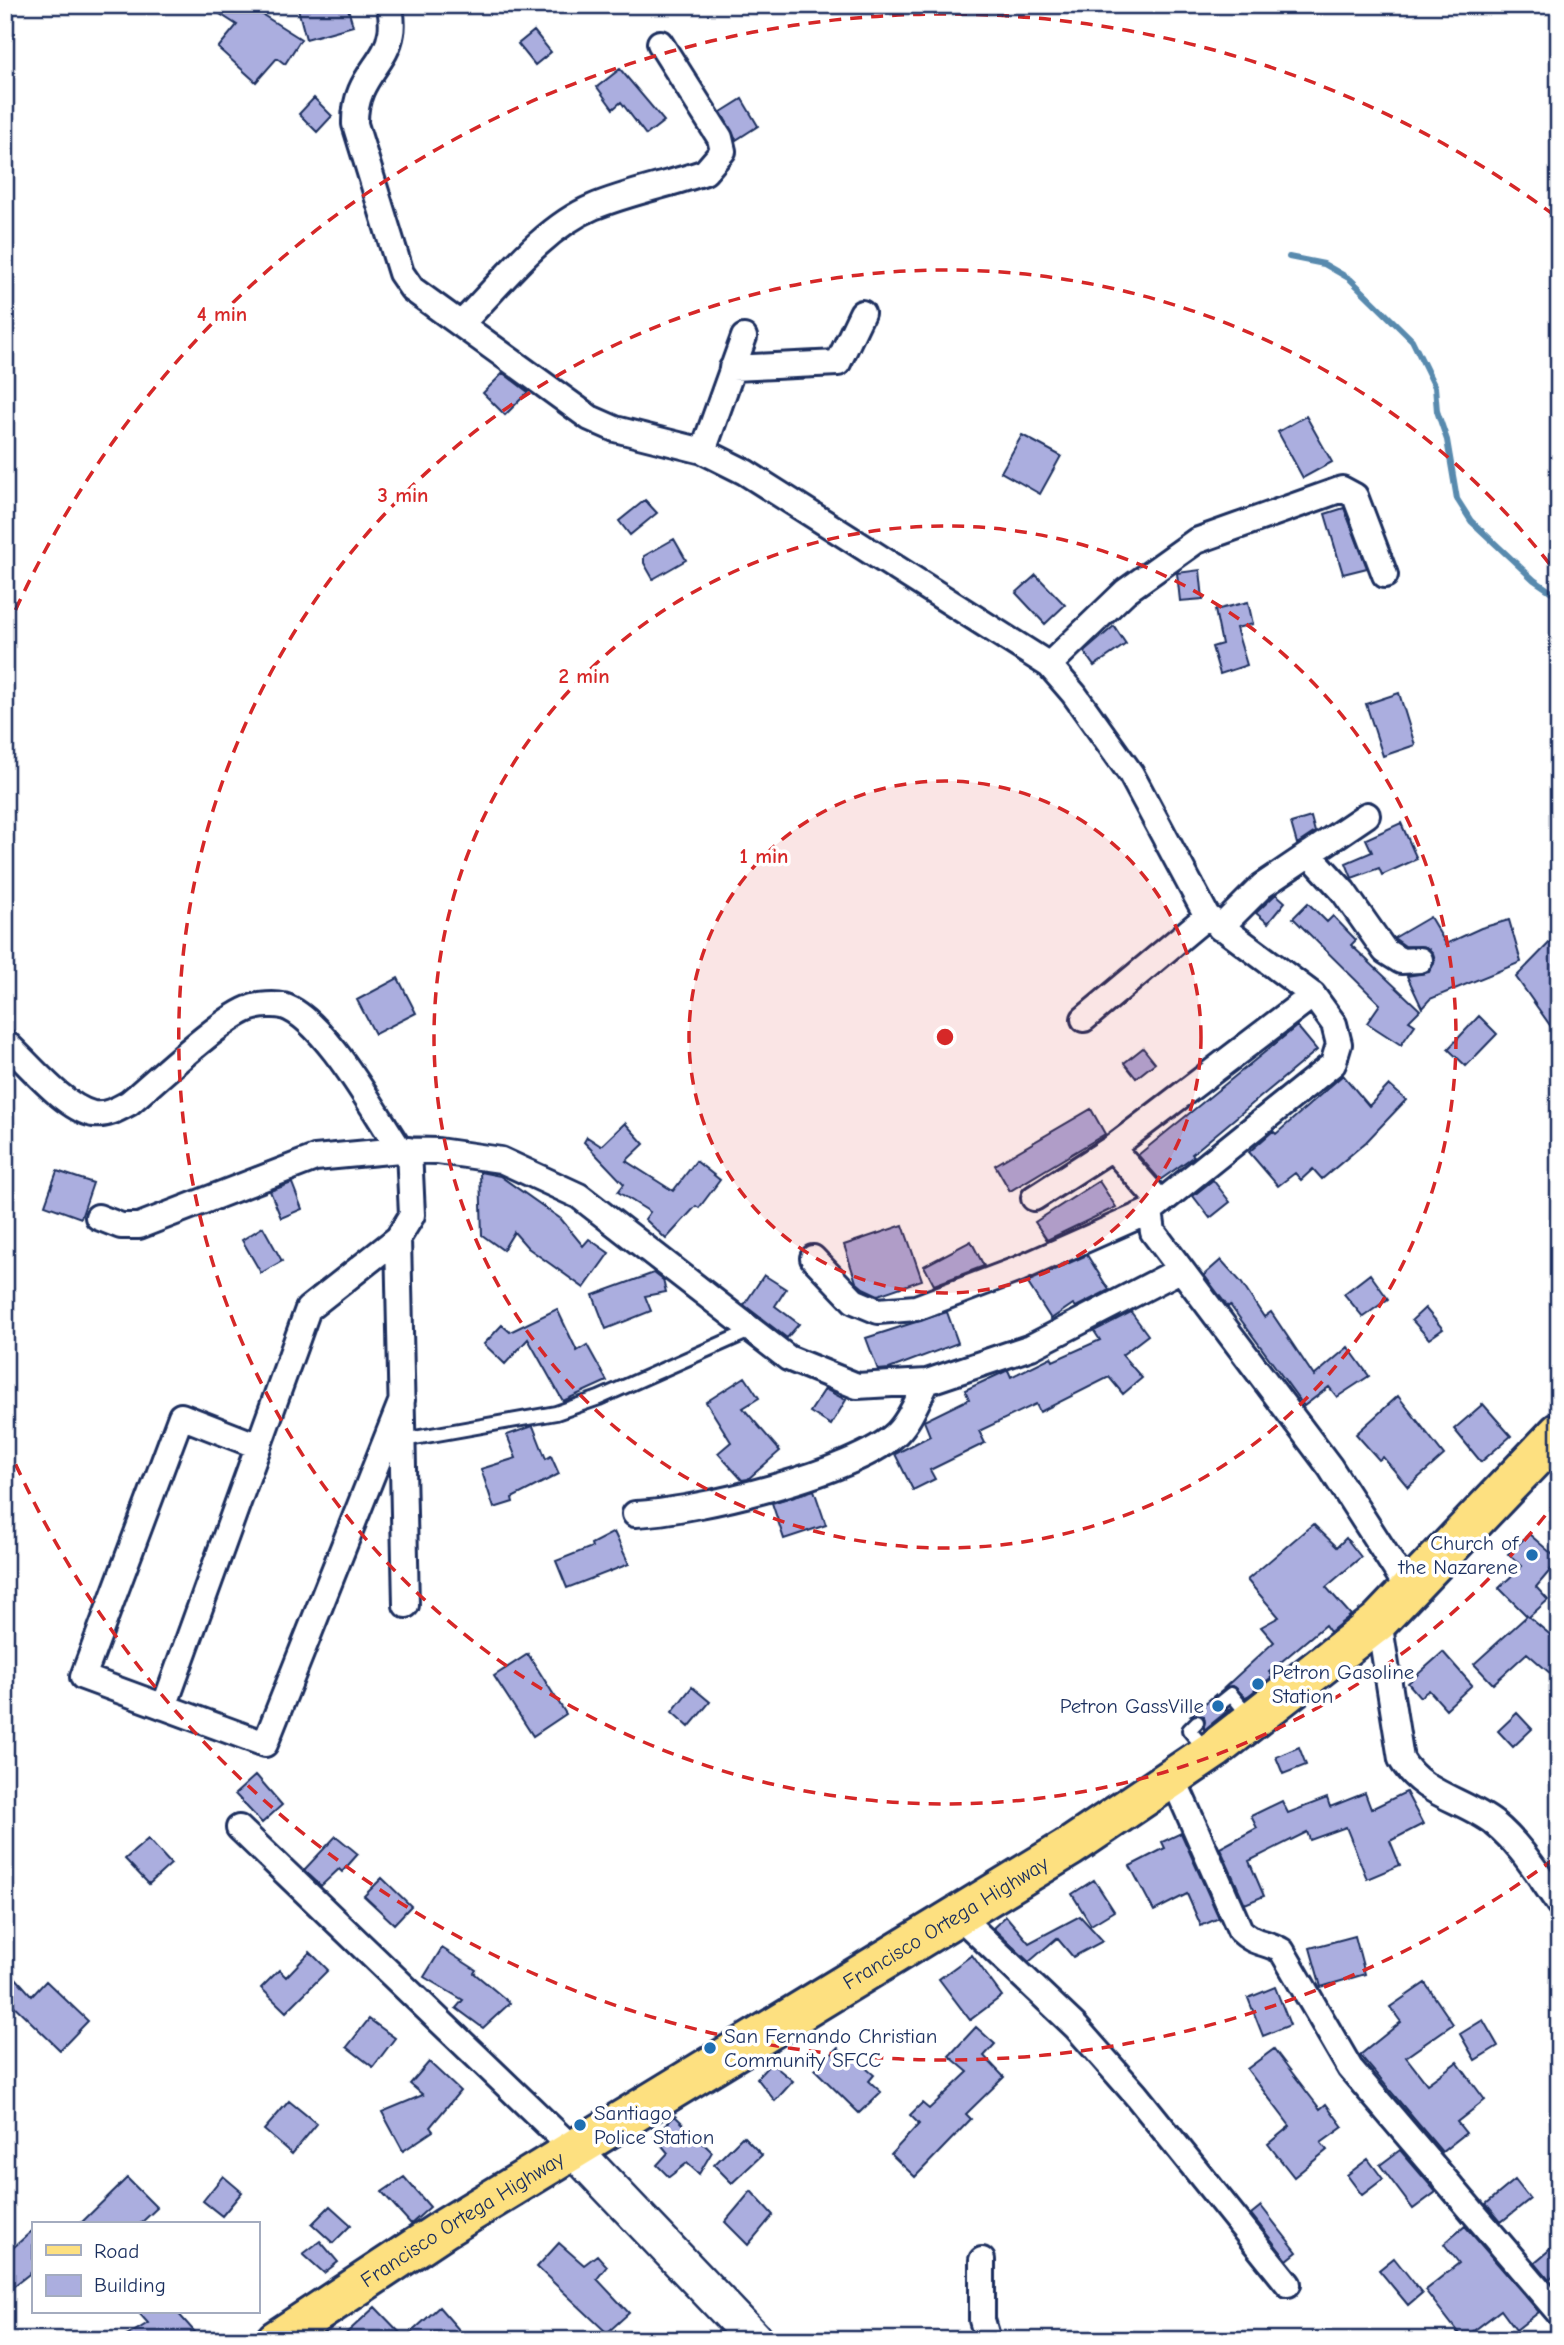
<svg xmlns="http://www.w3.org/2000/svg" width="1564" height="2345" viewBox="0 0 1564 2345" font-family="'Comic Neue',sans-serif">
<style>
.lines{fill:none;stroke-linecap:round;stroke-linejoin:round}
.stream{stroke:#598aae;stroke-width:6}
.building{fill:#abaedf;stroke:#1b2f5e;stroke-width:2}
.lane-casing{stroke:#1b2f5e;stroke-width:18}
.street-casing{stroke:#1b2f5e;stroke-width:30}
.secondary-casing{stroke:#1b2f5e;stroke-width:40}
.primary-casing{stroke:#1b2f5e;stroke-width:44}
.lane{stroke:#fff;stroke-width:12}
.street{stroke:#fff;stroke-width:24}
.secondary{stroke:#fff;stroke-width:35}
.primary{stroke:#fde080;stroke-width:38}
.ring{fill:none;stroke:#d62828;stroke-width:3.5;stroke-dasharray:12 9}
.poi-dot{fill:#1f6fb2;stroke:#fff;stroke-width:2.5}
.labels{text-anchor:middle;stroke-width:7;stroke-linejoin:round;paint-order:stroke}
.poi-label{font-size:21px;fill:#1b2f5e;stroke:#fff;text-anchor:start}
.street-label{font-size:21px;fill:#1b2f5e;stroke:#fff}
.centre{fill:#d62828;stroke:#fff;stroke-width:3.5}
.ring-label{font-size:21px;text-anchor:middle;font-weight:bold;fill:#d62828;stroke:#fff;stroke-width:7;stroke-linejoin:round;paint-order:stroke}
</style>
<rect width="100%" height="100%" fill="#fff"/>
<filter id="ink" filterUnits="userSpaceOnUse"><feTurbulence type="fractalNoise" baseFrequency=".0143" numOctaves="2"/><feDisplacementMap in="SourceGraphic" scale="14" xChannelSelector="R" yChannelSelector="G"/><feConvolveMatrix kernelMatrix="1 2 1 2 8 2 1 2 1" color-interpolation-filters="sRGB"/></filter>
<g filter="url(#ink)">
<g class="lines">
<path class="stream" d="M1289 257 1324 264 1350 279 1412 340 1435 387 1437 411 1447 440 1457 499 1471 521 1534 580 1559 597"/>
</g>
<path class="building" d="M206 5H247L301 39 285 64 277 58 256 82 218 48 237 25Z
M297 5H347L353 26 306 39Z
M534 31 551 52 535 65 518 44Z
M620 69 664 121 646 135 621 102 613 109 597 87Z
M314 98 332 116 317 132 299 114Z
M742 99 758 126 736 140 721 112Z
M503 373 528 392 505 415 483 393Z
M1306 416 1332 462 1303 478 1278 432Z
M1022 435 1061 456 1040 494 1001 472Z
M645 500 657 513 630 535 619 521Z
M1344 508 1367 568 1343 574 1325 514Z
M674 539 686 560 653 579 644 563V556Z
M1200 570 1203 599 1180 601 1177 573Z
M1036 575 1065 605 1045 624 1016 593Z
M1248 602 1253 624 1236 628 1247 665 1220 674 1212 647 1222 644 1215 610Z
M1114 626 1126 644 1094 666 1084 652Z
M1399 693 1415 745 1383 756 1366 704Z
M1311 817 1315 832 1297 844 1291 823Z
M1401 823 1417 859 1382 875 1379 868 1352 878 1346 863 1372 852 1366 839Z
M1276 894 1285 902 1268 923 1256 913Z
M1308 903 1327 922 1333 916 1356 940 1351 945 1420 1010 1409 1021 1415 1025 1401 1045 1367 1023 1380 1004 1293 918Z
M1430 917 1446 944 1481 928 1509 920 1521 962 1430 999 1422 1008 1407 976 1429 972 1435 960 1433 953 1426 947 1405 946 1394 938Z
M1559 933V1038L1516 977Z
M398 978 416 1013 375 1034 357 1000Z
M1479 1016 1497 1034 1466 1066 1448 1049Z
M1297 1026 1317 1050 1192 1154 1194 1156 1160 1180 1138 1155Z
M1143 1048 1155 1063 1136 1078 1124 1063Z
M1343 1075 1369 1106 1389 1085 1406 1100 1366 1142 1322 1179 1313 1169 1301 1180 1295 1173 1278 1186 1249 1152 1273 1131 1276 1134Z
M1091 1109 1105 1134 1010 1191 995 1165Z
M625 1123 644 1144 626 1161 673 1191 696 1161 720 1180 699 1208 696 1206 666 1239 645 1219 650 1212 618 1192 624 1184 584 1142 587 1137 601 1146Z
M57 1171 93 1183 81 1218 45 1205Z
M480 1172 500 1176 561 1219 583 1246 589 1239 609 1253 584 1288 528 1248 514 1232 503 1250 482 1235Z
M1213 1180 1230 1202 1210 1218 1193 1196Z
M1099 1181 1116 1207 1047 1240 1035 1222Z
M292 1183 302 1209 281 1218 270 1191Z
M903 1225 922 1280 878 1295 863 1288 856 1282 844 1245Z
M263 1227 282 1261 261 1273 242 1240Z
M971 1241 984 1266 934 1285 924 1266Z
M1087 1255 1109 1290 1076 1307 1073 1304 1051 1319 1027 1282Z
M1221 1260 1241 1282 1264 1317 1271 1312 1314 1376 1348 1347 1369 1376 1337 1397 1329 1387 1304 1406 1230 1305 1228 1307 1204 1275Z
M654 1273 663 1280 666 1292 645 1296 651 1311 606 1329 593 1295Z
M1370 1274 1388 1299 1363 1317 1344 1294Z
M764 1275 786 1289 775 1306 799 1324 787 1338 744 1305Z
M1425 1308 1443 1329 1429 1339 1412 1320Z
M557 1309 577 1351 587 1345 607 1381 563 1401 528 1339 505 1364 484 1344 502 1325 510 1332Z
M947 1312 958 1343 889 1369 878 1370 866 1338Z
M1131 1312 1148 1335 1122 1355 1142 1378 1123 1394 1109 1377 1040 1412 1036 1404 979 1431 985 1443 930 1470 935 1479 913 1490 895 1454 930 1436 924 1421 969 1399 965 1390 1004 1372 1008 1370 1011 1377 1051 1357 1053 1361 1100 1340 1094 1331Z
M745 1377 759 1398 743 1408 780 1451 748 1479 742 1480 718 1453 731 1442 706 1402Z
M825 1389 846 1400 831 1425 810 1412Z
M1398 1396 1444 1455 1408 1487 1383 1457 1379 1460 1356 1434Z
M1483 1404 1511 1436 1481 1462 1454 1429Z
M533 1426 546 1459 551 1456 559 1474 512 1498 513 1502 494 1508 481 1469 516 1458 507 1435Z
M814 1490 826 1525 784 1539 772 1503Z
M1313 1524 1337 1547 1346 1538 1361 1557 1326 1587 1351 1615 1330 1632 1325 1625 1269 1672 1273 1676 1248 1696 1245 1697 1233 1686 1223 1689 1274 1642 1261 1627 1279 1617 1247 1580Z
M614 1532 629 1564 567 1588 556 1561 592 1547 591 1544Z
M1529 1534 1559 1560 1536 1587 1548 1600 1529 1617 1559 1642V1681L1527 1653 1493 1684 1474 1664 1527 1616 1499 1588 1522 1566 1508 1554Z
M1443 1652 1472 1685 1446 1709 1429 1690 1420 1697 1408 1683Z
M528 1654 566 1714 533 1736 494 1676Z
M692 1687 710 1702 689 1727 672 1712Z
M1215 1695V1708L1222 1711 1231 1708 1204 1730V1716L1191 1715Z
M1517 1713 1532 1729 1513 1747 1498 1731Z
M1299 1747 1306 1765 1283 1774 1276 1757Z
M256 1775 282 1805 262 1823 235 1794Z
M1406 1792 1423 1824 1390 1841 1400 1865 1367 1879 1346 1827 1310 1840 1307 1832 1249 1861 1264 1896 1245 1904 1220 1848 1257 1828 1251 1816 1282 1801 1288 1813 1327 1798 1330 1807 1365 1793 1371 1809Z
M1181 1833 1219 1918 1201 1926 1187 1894 1154 1911 1130 1866 1165 1848 1162 1842Z
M336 1836 358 1854 342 1872 339 1869 321 1886 304 1870Z
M148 1839 171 1864 149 1884 125 1859Z
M382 1878 411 1906 394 1924 364 1896Z
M1094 1880 1114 1911 1091 1925 1072 1894Z
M1006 1916 1029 1943 1080 1916 1103 1941 1073 1957 1057 1938 1029 1962 993 1928Z
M1355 1936 1365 1974 1321 1987 1310 1948Z
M442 1948 476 1970 474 1973 510 2003 483 2028 456 2008 463 2000 424 1977Z
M310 1952 328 1970 286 2012 261 1988 279 1970 286 1977Z
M972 1955 1002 1996 970 2020 939 1979Z
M5 1966 32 1996 46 1981 88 2021 60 2050 5 1997Z
M1425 1983 1453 2024 1406 2057 1427 2084 1457 2062 1485 2100 1457 2122 1466 2133 1442 2152 1360 2055 1401 2022 1390 2007Z
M1275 1987 1290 2025 1263 2036 1248 1998Z
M369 2019 395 2038 373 2067 347 2047Z
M1483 2020 1498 2046 1475 2060 1460 2034Z
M976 2027 995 2044 984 2056 1004 2077 966 2114 971 2119 915 2177 891 2154 919 2124 910 2115 922 2103 929 2109 968 2072 949 2056Z
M838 2048 851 2064 855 2059 874 2075 869 2081 881 2092 859 2113 815 2070Z
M1274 2049 1320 2109 1326 2104 1343 2127 1321 2143 1327 2150 1294 2177 1268 2144 1290 2126 1247 2069Z
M429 2062 460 2091 430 2127 433 2131 403 2151 382 2112 423 2095 410 2084Z
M771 2063 793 2081 775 2101 757 2078Z
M289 2101 317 2124 292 2154 264 2130Z
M675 2116 712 2152 699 2174 687 2163 669 2177 657 2165 668 2153 654 2136Z
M743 2136 762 2155 732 2183 714 2165Z
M1400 2150 1436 2192 1413 2209 1380 2165Z
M1368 2159 1383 2179 1362 2195 1347 2175Z
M223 2176 242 2192 222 2216 203 2201Z
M404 2177 430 2207 411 2224 382 2192Z
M127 2178 157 2208 140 2224H80Z
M1515 2180 1530 2199 1501 2222 1486 2204Z
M751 2191 773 2215 748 2245 725 2222Z
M330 2206 351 2225 333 2243 312 2224Z
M1261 2206 1297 2252 1287 2260 1251 2214Z
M1465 2226 1539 2312 1516 2330 1501 2310 1463 2339 1425 2290 1459 2263 1444 2244Z
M33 2230V2271L5 2293V2255Z
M320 2241 338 2262 324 2273 303 2254Z
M1559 2242V2271L1549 2279 1535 2262Z
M559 2243 584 2265 597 2255 607 2266 597 2279 629 2313 607 2333 537 2267Z
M1394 2258 1422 2293 1408 2305 1379 2270Z
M375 2307 405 2338 439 2307 468 2340H339Z
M138 2312H177L202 2340H120L148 2323Z"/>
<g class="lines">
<g class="lane-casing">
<path id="lane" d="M403 1440 556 1413 599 1398 752 1330
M1221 1702 1231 1694 1250 1717
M1197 1722 1189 1730 1206 1750"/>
</g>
<g class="street-casing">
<path id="street" d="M390 5C391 14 393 24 391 33 386 66 354 77 355 124L401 273 412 289 590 418 615 429 703 451 745 472 1049 665 1074 694 1131 774 1207 916 1313 995 1334 1024 1339 1044 1333 1064 1150 1211 1019 1269 916 1308 878 1311 854 1301 813 1258
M461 324C500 285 541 229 593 207 629 192 668 185 705 172L723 151 720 138 660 43
M732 368 838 363 862 313
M703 451 744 337
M1049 665 1126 591 1196 541 1342 489 1355 496 1385 575
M1309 854 1343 891 1385 951 1401 961 1420 960
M1220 928 1262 886 1367 815
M1084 1019 1207 916
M5 1042C28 1063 63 1107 93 1114 106 1116 118 1109 129 1103 153 1083 225 1015 251 1008 259 1005 275 1004 283 1006 324 1018 375 1113 400 1150
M1112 1148 1159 1201
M1034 1198 1112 1148 1313 995
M1150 1211 1153 1232 1330 1467 1409 1590
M98 1217 121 1226H139L315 1158 400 1150 438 1151 501 1160 579 1196 788 1358 857 1386 927 1382 1031 1347 1180 1270
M258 1446 181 1416 83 1677 265 1744 402 1400
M635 1514C693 1512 856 1473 897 1433 911 1419 918 1398 927 1382
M406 1605 398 1238 412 1215 409 1150
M1379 1621 1401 1759C1422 1795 1463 1799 1494 1823 1521 1845 1539 1876 1559 1904
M164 1707 308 1309 398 1238
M1173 1778 1240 1930C1255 1945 1266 1941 1282 1951L1350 2068 1559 2313
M239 1828 573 2149
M959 1916 1076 2027 1136 2095 1288 2284
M982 2260V2320L988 2340"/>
</g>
<g class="secondary-casing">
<path id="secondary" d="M573 2149 755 2340"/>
</g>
<g class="primary-casing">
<g id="primary">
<path id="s1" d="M276 2340 445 2228 1070 1847 1215 1749 1379 1621 1559 1432"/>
</g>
</g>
<use href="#lane" class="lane"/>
<use href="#street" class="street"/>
<use href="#secondary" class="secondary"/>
<use href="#primary" class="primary"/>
</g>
</g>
<circle cx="945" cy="1037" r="256" fill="#d62828" fill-opacity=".12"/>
<g class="ring">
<circle cx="945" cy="1037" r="256"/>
<circle cx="945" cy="1037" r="511"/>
<path d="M1558 1499A767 767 0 1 1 1558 575"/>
<path d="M1554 1859A1023 1023 0 0 1 7 1445M7 629A1023 1023 0 0 1 1554 215"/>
</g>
<g class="poi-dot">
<circle cx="1532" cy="1555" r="7"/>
<circle cx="1258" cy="1684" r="7"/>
<circle cx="1218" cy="1706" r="7"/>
<circle cx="710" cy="2048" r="7"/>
<circle cx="580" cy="2125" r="7"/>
</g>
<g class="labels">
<g class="poi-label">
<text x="1518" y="1550" text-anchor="end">Church of<tspan x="1518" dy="24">the Nazarene</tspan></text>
<text x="1272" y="1679">Petron Gasoline<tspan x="1272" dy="24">Station</tspan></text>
<text x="1204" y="1713" text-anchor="end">Petron GassVille</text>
<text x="724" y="2043">San Fernando Christian<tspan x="724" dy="24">Community SFCC</tspan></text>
<text x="594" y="2120">Santiago<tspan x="594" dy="24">Police Station</tspan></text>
</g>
<g class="street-label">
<text dy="7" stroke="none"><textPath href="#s1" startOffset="789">Francisco Ortega Highway</textPath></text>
<text dy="7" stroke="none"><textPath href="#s1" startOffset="222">Francisco Ortega Highway</textPath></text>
</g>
</g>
<circle cx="945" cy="1037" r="10" class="centre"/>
<g class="ring-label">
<text x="222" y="321">4 min</text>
<text x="403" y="502">3 min</text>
<text x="584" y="683">2 min</text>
<text x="764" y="863">1 min</text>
</g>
<rect width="1564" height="2345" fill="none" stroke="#fff" stroke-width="28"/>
<rect x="14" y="14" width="1536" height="2317" fill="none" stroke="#1b2f5e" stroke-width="2.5" filter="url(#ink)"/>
<rect x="32" y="2222" width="228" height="91" fill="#ffffff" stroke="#a4acbf" stroke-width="2"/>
<rect x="46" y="2245" width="35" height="10" fill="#fde080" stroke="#a4acbf" stroke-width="2"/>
<text x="94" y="2258" font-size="21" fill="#1b2f5e">Road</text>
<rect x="46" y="2275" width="35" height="21" fill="#abaedf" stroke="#a4acbf" stroke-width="2"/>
<text x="94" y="2292" font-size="21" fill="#1b2f5e">Building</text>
</svg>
